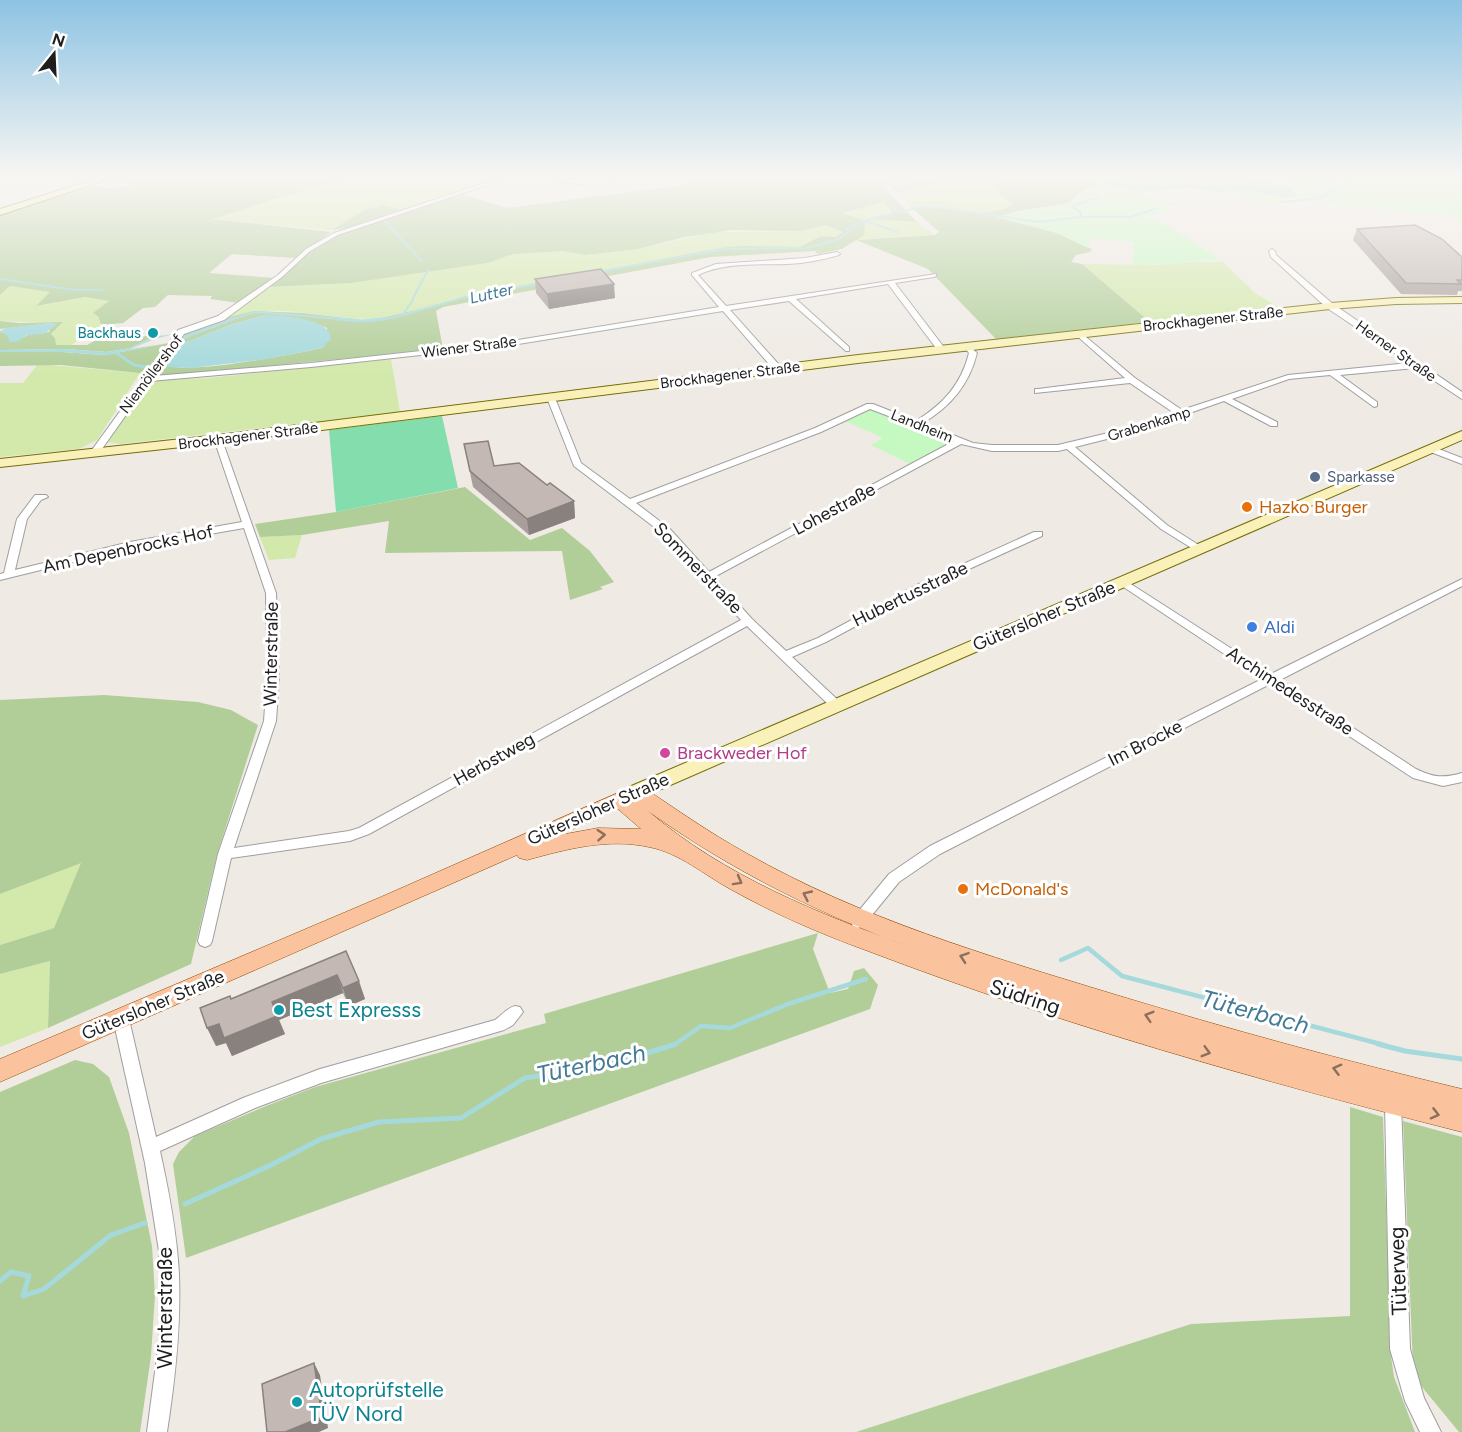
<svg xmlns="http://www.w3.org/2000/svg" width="1462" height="1432" viewBox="0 0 1462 1432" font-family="Figtree,sans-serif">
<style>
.grass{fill:#d3e9ab}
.forest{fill:#b1ce99;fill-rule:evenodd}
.park{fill:#c6f9c1}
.pitch{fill:#83ddac}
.water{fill:#a5d9dc}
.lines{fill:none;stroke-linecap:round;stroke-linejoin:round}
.stream-far3{stroke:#a5d9dc;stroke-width:2}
.stream-far2{stroke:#a5d9dc;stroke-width:3}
.stream-far1{stroke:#a5d9dc;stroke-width:4.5}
.stream{stroke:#a5d9dc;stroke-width:5}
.street-casing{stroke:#9f9f9f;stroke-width:2}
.secondary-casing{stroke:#746e06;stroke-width:2}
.primary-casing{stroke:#964d02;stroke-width:1}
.street{fill:#fff;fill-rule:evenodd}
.secondary{fill:#f9f1b9;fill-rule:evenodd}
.primary{fill:#fac39e;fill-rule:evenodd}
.wall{fill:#a89e9b}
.shaded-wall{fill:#88817e}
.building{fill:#c3b8b4;stroke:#88817e;stroke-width:1.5}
.oneway{stroke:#8c705e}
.culture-dot{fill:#0f9aa8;stroke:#fff;stroke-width:2}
.service-dot{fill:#5c6f8a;stroke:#fff;stroke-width:2}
.food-dot{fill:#e8710a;stroke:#fff;stroke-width:2}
.shop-dot{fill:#3f7fe0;stroke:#fff;stroke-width:2}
.hotel-dot{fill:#d1479c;stroke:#fff;stroke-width:2}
.labels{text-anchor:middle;stroke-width:6;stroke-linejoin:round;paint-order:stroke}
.far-street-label{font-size:15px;fill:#1e1e1e;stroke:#fff}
.far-culture-label{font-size:15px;fill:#0d838f;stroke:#fff;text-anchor:end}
.far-service-label{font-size:15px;fill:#4e5e75;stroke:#fff;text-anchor:start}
.far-water-label{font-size:16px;font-style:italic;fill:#437a95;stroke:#fff}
.food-label{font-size:18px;fill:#c56008;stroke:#fff;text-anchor:start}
.street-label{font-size:18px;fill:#1e1e1e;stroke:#fff}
.shop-label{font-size:18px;fill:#366cbe;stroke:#fff;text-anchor:start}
.hotel-label{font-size:18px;fill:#b23c85;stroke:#fff;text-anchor:start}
.near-street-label{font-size:21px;fill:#1e1e1e;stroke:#fff}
.near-culture-label{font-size:21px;fill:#0d838f;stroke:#fff;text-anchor:start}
.near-water-label{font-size:24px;font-style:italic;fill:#437a95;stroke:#fff}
</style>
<rect width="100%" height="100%" fill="#efeae4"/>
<path class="grass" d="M352 175H445L482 184 401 210 382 204 375 208 370 207 331 230 212 219Z
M963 175H1071L1047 177 1037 182 995 183 1013 204 988 214 935 206 911 207 900 193 935 183 974 180 966 179Z
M885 201 893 212 875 218 917 222 935 235 856 240 842 214Z
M826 224 843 232 836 237 821 236 800 247 720 248 499 290 382 318C339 322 296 306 254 312 243 313 232 317 221 319L268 287 351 283 488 263 513 254 563 251 585 255 638 249 714 232 801 231Z
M1197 262H1223L1255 293 1280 308 1150 322 1082 264 1157 265Z
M10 286 51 292 37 306 85 297 110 301 94 313 98 316 101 325 71 345H56L55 338 51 335 62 323 0 321V295Z
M391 359 400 412 120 444 108 442 145 387 157 380 208 378Z
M38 364 140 373 97 440 79 449 0 457V383H23Z
M302 535 295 558 269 560 260 537Z
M82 862 54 928 0 945V894Z
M50 961 48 1028 0 1047V974Z"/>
<path class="forest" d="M123 175H352L212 219 331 232 295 258 232 254 209 273 274 278 239 303 210 299 212 296 168 295 155 307 143 308 123 323 101 325 98 316 93 313 109 301 85 297 36 306 50 292 10 286 0 295V215L94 185 108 188 134 185 112 179Z
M721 175H893V178L884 185 885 188 917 222 873 219 893 212 884 202 843 213 865 221 864 235 857 240 935 235 939 232 911 207C946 205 981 222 1013 204L1000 195 993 184 995 183 1037 182 1047 177 1077 175 1099 185 1085 189 1069 203 1018 211 997 217 1057 233 1092 249 1090 252 1076 255 1071 262 1082 264 1150 322 996 339 928 269 856 240 842 249 818 254 815 251 711 257 443 307 436 311 443 349 164 376 155 371 181 333 221 319 254 311 303 313 362 320 382 318 499 290 720 248 741 246 800 247 821 236 836 237 843 232 826 225 801 231 732 230 685 237 638 249 585 255 563 251 513 254 488 263 351 283 268 287 312 251 346 231 461 194 508 208 675 186ZM265 315 314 323 327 328 325 345 322 348C298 353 181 377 166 364L177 346 230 325Z
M897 175H929L901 180 900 186 905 187 908 181 938 177 963 178 950 175H963L967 179 976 180 935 183 900 193 891 188Z
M382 204 401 210 346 228 331 230 370 207 375 208Z
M0 321 19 323 63 322 51 334 55 338 56 345H87L109 333 154 337 130 348 107 352 65 349 0 350V331L8 335 22 338 30 334 49 332 52 323 0 329Z
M169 343 148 370 140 373 61 365 0 366V352H62L105 355Z
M465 487 530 540 562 528 590 551 614 582 600 587 603 589 570 600 562 551 385 553 389 521 302 535 260 537 255 524 336 512Z
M104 695 198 702 231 710 258 725 216 858 191 964 48 1028 50 961 0 974V945L54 928 81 863 0 894V700Z
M818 933 813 949 830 993 848 989 854 971 864 968 878 985 870 1009 186 1258 173 1164 179 1152 195 1136 266 1106 315 1087 546 1023 544 1014Z
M75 1060 93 1064 109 1077 129 1133 152 1246 155 1295 151 1356 140 1432H0V1092Z
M1350 1107 1383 1117 1391 1356 1394 1377 1415 1432H856L1191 1324 1350 1316Z
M1403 1121 1462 1137V1432H1459L1422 1387 1413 1367Z"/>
<path class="park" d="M1075 175H1436L1462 180V223L1455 216 1325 204 1318 200 1283 203 1280 201 1250 202 1237 195 1213 193 1190 189 1136 193 1099 185Z
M1097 185 1180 204 1164 206 1172 210 1147 217 1168 225 1219 259 1174 264 1133 265 1134 242 1089 238 1088 248 1057 233 996 217 1069 203 1085 189Z
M865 410H875L951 442 910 464 871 445 883 438 845 421Z"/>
<path class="pitch" d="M442 416 458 488 336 512 329 430Z"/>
<path class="water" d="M1130 175 1264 179 1292 190 1297 197H1282L1250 190 1222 192 1187 188 1140 192 1099 183Z
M1267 175H1315L1335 181 1327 185Z
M265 315C282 316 330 317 331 339L322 348 267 359 191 368 169 367 166 364 177 346 230 325Z
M52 323 57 324 44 334 27 335C20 339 20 342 10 342L7 335 0 331 6 328Z
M174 334 155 339 130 349 169 343 105 355 62 352H0V350L65 349 107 352 130 348 158 336Z"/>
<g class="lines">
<path class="stream-far3" d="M1444 175 1462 179
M960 177 1008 182 1070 175
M1342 182 1354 175
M899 188 905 187 904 185
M888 195 896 212
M431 201 498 179
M1282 202 1322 198 1340 184
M403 210 428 202
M1081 217V212L1074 208V205L1098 198
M379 218 401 211
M383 220 387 224
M865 221 898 232
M390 227 422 261
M598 272 725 249 806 248 837 240 849 231 847 229 869 219 922 207 946 208 1037 222 1081 217H1130L1158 208
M0 279 74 290H102
M413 298 428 270
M403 314 413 300
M229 320 256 312 355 320
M369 320 392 318 466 297 541 283"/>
<path class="stream-far2" d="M337 319 363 321 384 319
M177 340 233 319
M115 352 134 365 146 367"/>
<path class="stream-far1" d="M1061 960 1088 948 1122 976 1384 1045
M674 1045 701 1026 730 1028 788 1004 866 979"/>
<path class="stream" d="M1378 1044 1405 1051 1462 1059
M185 1204 273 1164 321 1139 379 1122 461 1118 525 1078 609 1065 676 1044
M0 1281 11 1272 29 1276 23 1296 44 1289 111 1235 145 1223"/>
<g class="street-casing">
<path id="street" d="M509 175H517L338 235 310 251 282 277 224 320 184 334 154 376 311 363 512 341 719 307 692 275V273L716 264 805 258 837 252 840 254 839 255C822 260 805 263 788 264 759 265 725 262 698 275L726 306 936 274V276L934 277 895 283 946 350 939 352 888 284 796 299 849 347V351H846L789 301 730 310 781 367 782 369 778 371H775L723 311 512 345 311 367 150 381 97 456H91L89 454 142 381V377H145L178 330 218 316 278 275 306 249 334 233Z
M544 175 588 181 632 175C609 189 568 187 544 175Z
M1272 249 1275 251 1276 255 1333 304 1462 392V399L1415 368 1340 375 1377 402V406L1374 407 1330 375 1289 379 1232 399 1277 422V426H1271L1224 401 1135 432 1075 447 1167 525 1202 547 1203 549 1198 552 1161 529 1067 449 1058 451H992L961 444 714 577 752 619 786 651 818 638 917 585 1034 532H1042V536L925 589 826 642 792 657 840 702 842 705 840 708H832L747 626 369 834 350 841 231 858 212 941 210 945 205 947 200 945 198 941 218 854 264 721 267 678 266 593 244 528 130 548 0 580V574L4 573 17 519 35 495H46L48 497 41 500 27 519 15 570 130 542 242 522 214 439 218 436 221 437 276 593 279 678 276 721 234 848 349 831 359 828 741 620 662 533 574 466 547 398 548 396 555 398 581 463 630 499 815 428 867 404H873L916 421C943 404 961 385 969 353L964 347 968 345 977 353C969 385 951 406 923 423L973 443 992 445H1058L1129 428 1174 413 1130 383 1035 393V389H1038L1125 378 1077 336V332H1080L1135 378 1182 410 1288 375 1409 363 1327 308 1271 257 1269 251ZM870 409 954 441 709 572 670 529 636 503 821 432Z
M1431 446 1462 458V464L1428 451V447Z
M1123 579 1271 674 1462 579V586L1280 680 1416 769C1434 778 1444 778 1462 773V782L1443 786 1413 778 1270 684 940 854 899 882 863 926 858 928 853 926 851 922 853 918 889 874 930 846 1262 679 1119 584 1118 582 1119 580Z
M515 1006 520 1007 523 1012 513 1025 504 1030 321 1083 255 1108 160 1151C169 1192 177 1233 179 1275 181 1328 175 1380 167 1432H147L159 1342 161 1296 159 1251 145 1163 113 1019 116 1014 121 1012 126 1014 129 1019 156 1137 243 1098 320 1069 495 1020C502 1015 507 1008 515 1006Z
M1393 1096 1399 1098 1401 1103 1410 1349 1424 1398 1441 1432H1420L1405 1401 1390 1349 1385 1103 1387 1098Z"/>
</g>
<g class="secondary-casing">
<path id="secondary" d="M108 175H120L0 215V209Z
M1462 297V303L1396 304 1330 309 858 363 218 443 0 467V459L218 435 858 355 1330 303 1396 298Z
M1462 431V440L643 797 636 799 629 797 626 792 629 787Z"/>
</g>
<g class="primary-casing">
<path id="primary" d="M636 785 643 787C677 810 710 833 746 853 860 918 988 956 1113 994 1228 1029 1345 1061 1462 1089V1132C1261 1081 1062 1025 868 951 821 934 775 914 732 890 704 875 680 853 649 847 608 838 567 849 527 860L519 858 517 855 0 1082V1059L381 897ZM618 809 641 829 598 828 560 835ZM648 811C729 869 819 914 913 948 819 914 724 876 648 811Z"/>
</g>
<use href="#street" class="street"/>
<use href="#secondary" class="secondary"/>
<use href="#primary" class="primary"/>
</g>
<path class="wall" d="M1357 229 1462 257V291H1458L1457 295 1401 294 1353 240Z
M535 279 615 298 549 309 536 293Z
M464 444 494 466 547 485 574 501 575 518 529 535 473 487Z
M346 951 365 999 349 1006 343 993 279 1020 285 1034 232 1056 226 1043 216 1046 231 999Z"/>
<path class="shaded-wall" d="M614 284 615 298 549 309 547 294Z
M574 501 575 518 529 535 527 519Z
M337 975 343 993 279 1020 285 1034 232 1056 226 1043 216 1046 207 1028Z
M359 981 365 999 349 1006 343 988Z
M314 1363 320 1375 328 1428 319 1432H285Z"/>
<path class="building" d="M1415 225 1442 239 1462 257V280H1457L1461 284 1406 283 1357 229Z
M601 269 614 284 547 294 535 279Z
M488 441 494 466 519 463 547 485 550 483 574 501 527 519 470 471 464 444Z
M346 951 359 981 343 988 337 975 272 1002 277 1016 224 1038 219 1024 207 1028 200 1008 230 996 231 999Z
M314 1363 322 1417 285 1432H267L262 1384Z"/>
<defs><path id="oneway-chevron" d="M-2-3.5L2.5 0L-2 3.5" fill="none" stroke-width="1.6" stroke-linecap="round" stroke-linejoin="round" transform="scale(1.5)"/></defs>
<g class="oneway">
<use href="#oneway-chevron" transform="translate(601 835) rotate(-4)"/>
<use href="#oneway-chevron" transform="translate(738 881) rotate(29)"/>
<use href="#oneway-chevron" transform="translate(807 895) rotate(-155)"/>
<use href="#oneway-chevron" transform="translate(964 957) rotate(-161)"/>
<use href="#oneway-chevron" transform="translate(1149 1016) rotate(-163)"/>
<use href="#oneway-chevron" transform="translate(1206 1052) rotate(16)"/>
<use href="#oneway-chevron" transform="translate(1337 1069) rotate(-165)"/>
<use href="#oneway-chevron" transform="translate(1435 1114) rotate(14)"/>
</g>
<linearGradient id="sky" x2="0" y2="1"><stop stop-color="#8dc3e3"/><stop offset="0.47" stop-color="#f8f6f3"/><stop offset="1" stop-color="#f8f6f3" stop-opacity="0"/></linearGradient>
<rect width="1462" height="375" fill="url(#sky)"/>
<g class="culture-dot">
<circle cx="153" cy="333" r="6"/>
<circle cx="279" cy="1010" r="6"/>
<circle cx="297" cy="1402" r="6"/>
</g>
<circle class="service-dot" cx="1315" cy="477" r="6"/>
<g class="food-dot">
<circle cx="1247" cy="507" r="6"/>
<circle cx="963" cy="889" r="6"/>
</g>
<circle class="shop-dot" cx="1252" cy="627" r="6"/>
<circle class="hotel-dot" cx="665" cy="753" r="6"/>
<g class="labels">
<g class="far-street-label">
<text transform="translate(1213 319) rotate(-6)" y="5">Brockhagener Straße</text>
<text transform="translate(469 347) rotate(-7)" y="5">Wiener Straße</text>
<text transform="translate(1396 351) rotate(35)" y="5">Herner Straße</text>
<text transform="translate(151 374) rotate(-53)" y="5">Niemöllershof</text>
<text transform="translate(730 375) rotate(-7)" y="5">Brockhagener Straße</text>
<text transform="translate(1149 424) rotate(-17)" y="5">Grabenkamp</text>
<text transform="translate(922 426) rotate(22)" y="5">Landheim</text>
<text transform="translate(248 436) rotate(-7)" y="5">Brockhagener Straße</text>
</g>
<g class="far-culture-label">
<text x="141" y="338">Backhaus</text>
</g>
<g class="far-service-label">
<text x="1327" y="482">Sparkasse</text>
</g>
<g class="far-water-label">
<text transform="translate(491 293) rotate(-13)" y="6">Lutter</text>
</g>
<g class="food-label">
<text x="1259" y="513">Hazko Burger</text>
<text x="975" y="895">McDonald's</text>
</g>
<g class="street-label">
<text transform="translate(834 509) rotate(-28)" y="6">Lohestraße</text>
<text transform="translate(128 549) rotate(-12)" y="6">Am Depenbrocks Hof</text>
<text transform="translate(698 568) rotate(46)" y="6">Sommerstraße</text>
<text transform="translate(910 594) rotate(-26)" y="6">Hubertusstraße</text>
<text transform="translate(1044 616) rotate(-23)" y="6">Gütersloher Straße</text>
<text transform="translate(271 654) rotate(-89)" y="6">Winterstraße</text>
<text transform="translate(1290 691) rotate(33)" y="6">Archimedesstraße</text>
<text transform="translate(1145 743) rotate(-27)" y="6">Im Brocke</text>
<text transform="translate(494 759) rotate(-29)" y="6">Herbstweg</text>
<text transform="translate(598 809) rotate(-24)" y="6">Gütersloher Straße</text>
<text transform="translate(153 1005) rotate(-23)" y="6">Gütersloher Straße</text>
</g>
<g class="shop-label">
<text x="1264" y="633">Aldi</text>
</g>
<g class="hotel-label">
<text x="677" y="759">Brackweder Hof</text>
</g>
<g class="near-street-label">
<text transform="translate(1025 997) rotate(18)" y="7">Südring</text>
<text transform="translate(1398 1271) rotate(-92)" y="7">Tüterweg</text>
<text transform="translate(165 1308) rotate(-90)" y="7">Winterstraße</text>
</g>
<g class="near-culture-label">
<text x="291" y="1017">Best Expresss</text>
<text x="309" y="1397">Autoprüfstelle<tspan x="309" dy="24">TÜV Nord</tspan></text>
</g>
<g class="near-water-label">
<text transform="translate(1255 1012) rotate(15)" y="8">Tüterbach</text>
<text transform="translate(591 1064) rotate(-12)" y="8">Tüterbach</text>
</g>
</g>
<g transform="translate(54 54) rotate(18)" stroke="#ffffff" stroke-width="4.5" paint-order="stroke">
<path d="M0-4.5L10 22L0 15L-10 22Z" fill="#1e1e1e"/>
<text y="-9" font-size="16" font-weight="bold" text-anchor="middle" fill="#1e1e1e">N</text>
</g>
</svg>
